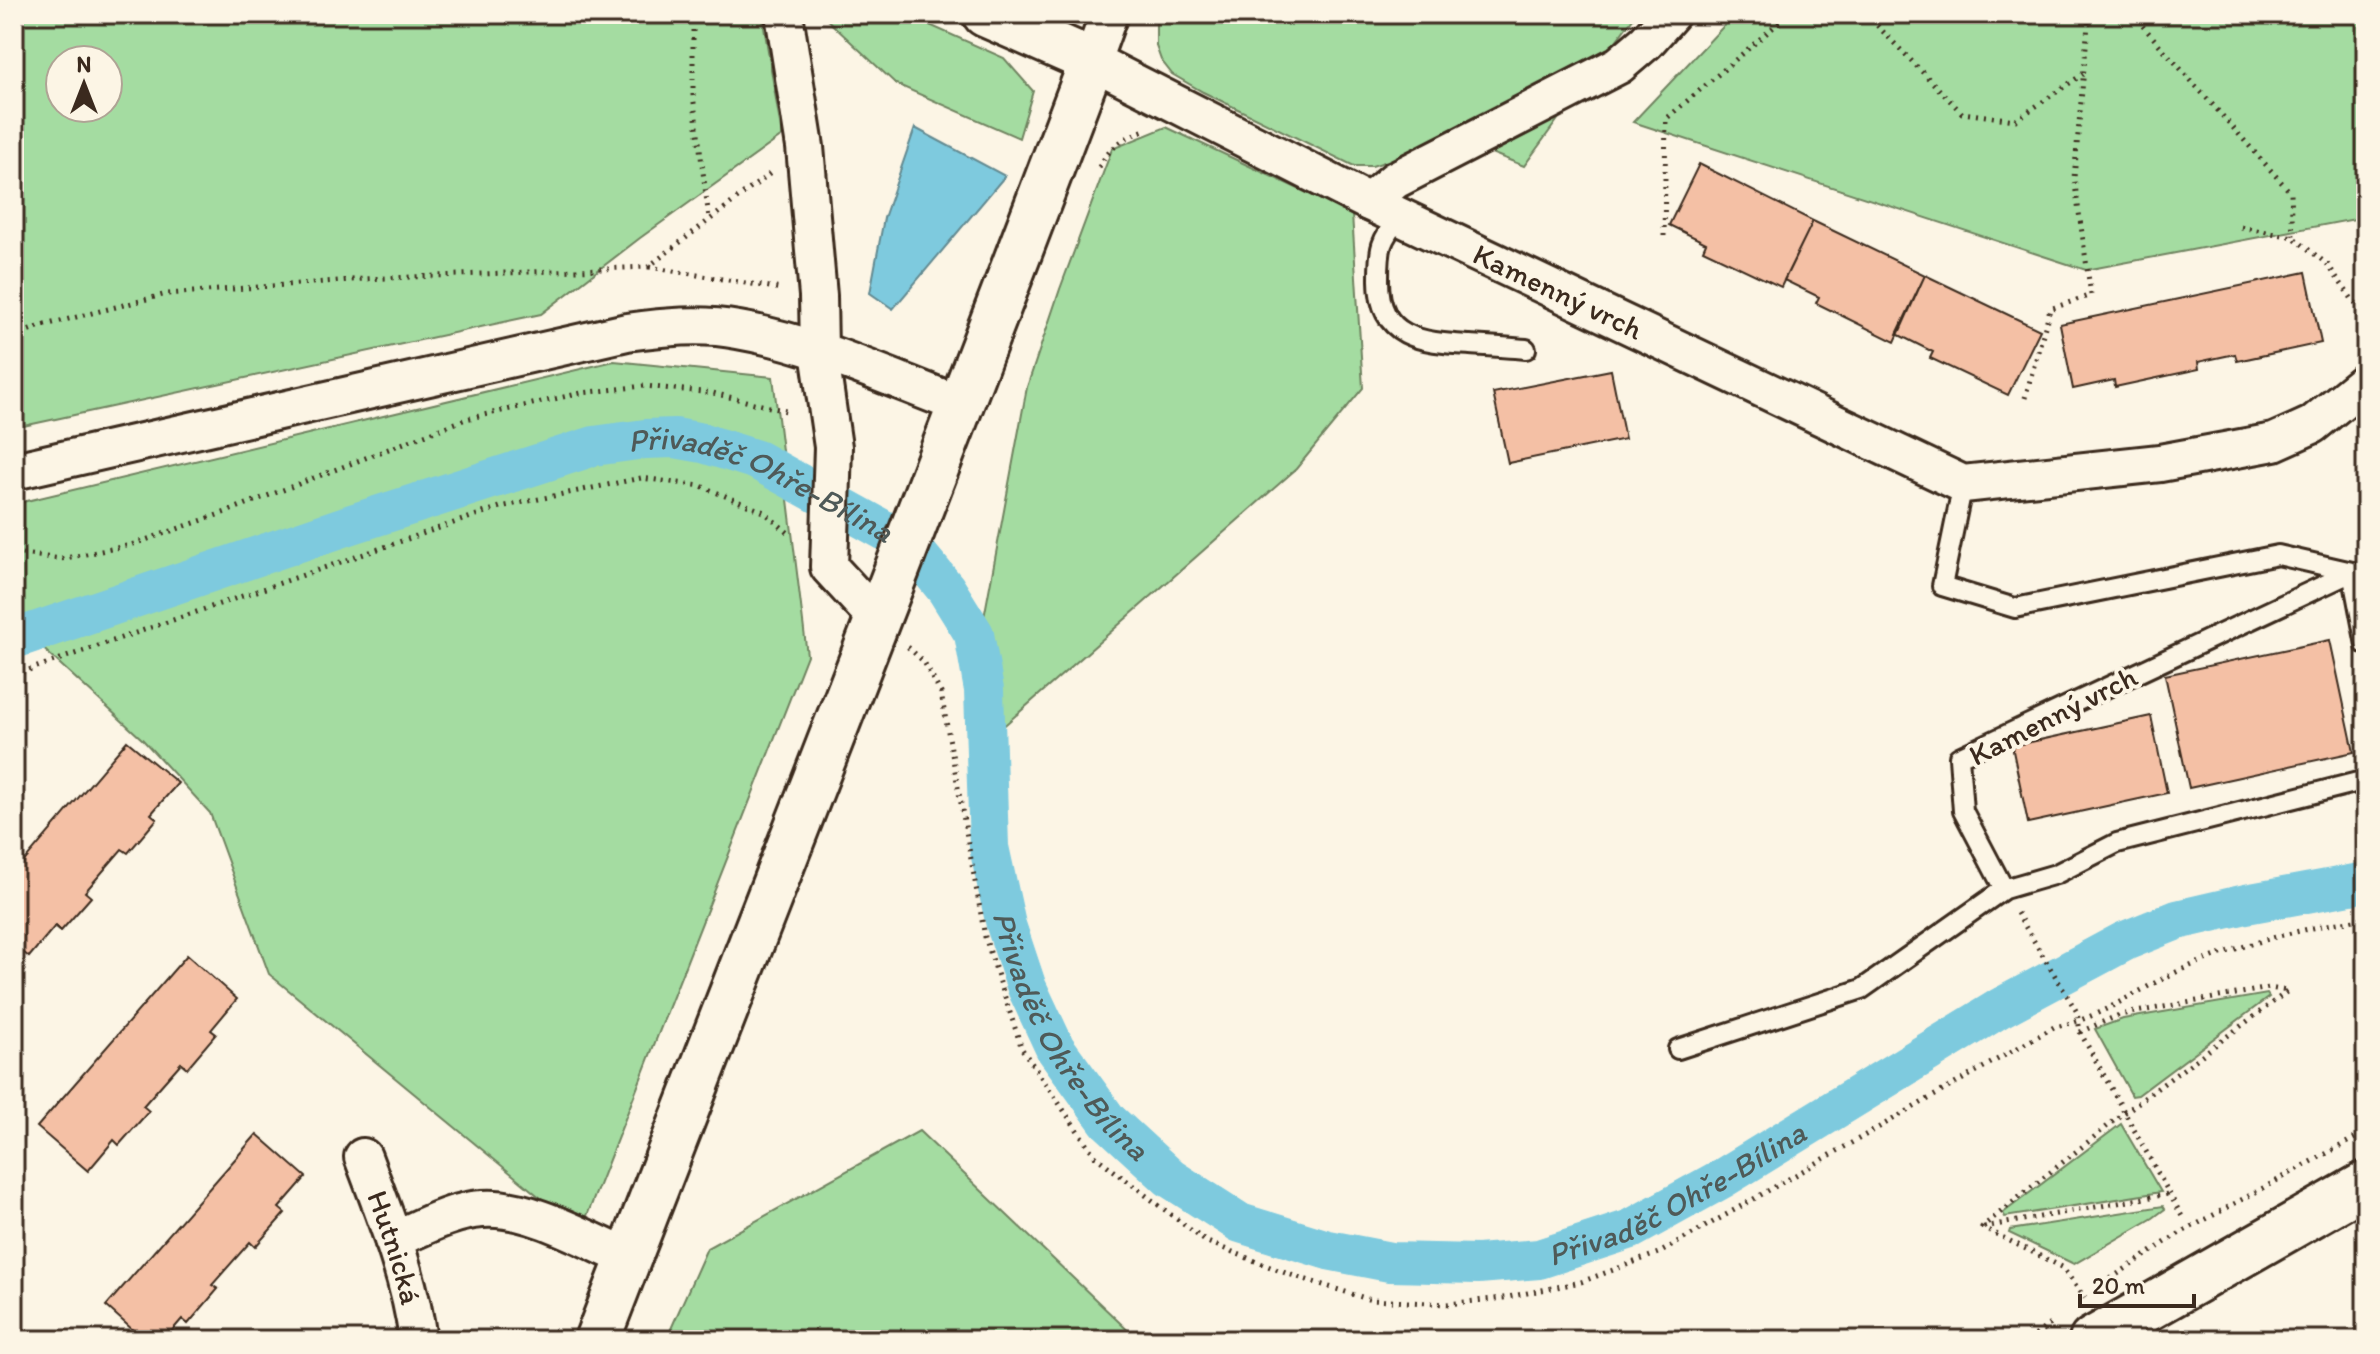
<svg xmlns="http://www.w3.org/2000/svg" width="2380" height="1354" viewBox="0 0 2380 1354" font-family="Itim,sans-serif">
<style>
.green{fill:#a4dca1;stroke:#708360;stroke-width:2;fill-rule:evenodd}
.water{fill:#7ecade;stroke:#638a91;stroke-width:2}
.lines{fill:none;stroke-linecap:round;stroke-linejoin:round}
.canal{stroke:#7ecade;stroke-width:40}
.building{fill:#f4c0a5;stroke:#3b2a1e;stroke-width:2}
.service-casing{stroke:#3b2a1e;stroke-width:24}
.minor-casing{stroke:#3b2a1e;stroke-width:42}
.tertiary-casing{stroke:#3b2a1e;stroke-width:50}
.path{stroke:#3b2a1e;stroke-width:5;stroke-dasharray:2 6;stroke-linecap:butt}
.service{stroke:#fcf5e5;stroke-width:18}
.minor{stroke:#fcf5e5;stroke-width:36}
.tertiary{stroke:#fcf5e5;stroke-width:44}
.labels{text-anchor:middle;stroke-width:8;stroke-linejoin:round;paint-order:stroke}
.street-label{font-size:30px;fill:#3b2a1e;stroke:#fcf5e5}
.water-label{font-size:32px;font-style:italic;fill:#4f5a58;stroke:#fcf5e5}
</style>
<rect width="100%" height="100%" fill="#fcf5e5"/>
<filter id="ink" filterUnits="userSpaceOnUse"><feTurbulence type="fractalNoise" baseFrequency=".0125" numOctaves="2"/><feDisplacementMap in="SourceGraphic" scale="16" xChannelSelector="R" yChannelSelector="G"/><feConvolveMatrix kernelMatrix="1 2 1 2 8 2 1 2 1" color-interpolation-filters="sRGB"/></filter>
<g filter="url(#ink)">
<path class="green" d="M14 14H762L782 136 640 238 541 314 14 428ZM108 60V108H60V60Z
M821 14H905L1004 58 1033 91 1019 138 896 84Z
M1156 14H1636L1601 61 1456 139 1372 166H1354L1203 92 1172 74 1161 60 1156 46Z
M1735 14H2366V217L2086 270 1633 122Z
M1575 96 1524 166 1481 149Z
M1166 127 1352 214 1363 388 1296 469 990 738 992 687 981 634 1027 387 1060 289 1112 149Z
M614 361 773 377 807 655 581 1231 269 974 210 813 143 740 14 622V504Z
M2267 994 2269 997 2138 1095 2132 1096 2095 1029 2123 1019Z
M2121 1124 2161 1192 2005 1217 2003 1213Z
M919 1131 1138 1340H666L707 1248Z
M2163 1206 2165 1209 2153 1218 2074 1264 2009 1233 2010 1230Z"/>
<path class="water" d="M915 128 1005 176 893 309 870 293 884 218Z"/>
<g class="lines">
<path class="canal" id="s1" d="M14 639 352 524 594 446 645 439 675 438 703 443 757 460 909 544 946 589 974 634 984 690 989 847 1006 925 1027 988 1055 1048 1108 1121 1170 1178 1240 1223 1328 1250 1390 1262 1478 1264 1539 1259 1631 1229 1723 1178 2000 1008 2125 941 2177 920 2246 904 2366 882"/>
</g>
<path class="building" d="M1699 164 1813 221 1781 287 1703 250 1706 243 1669 225Z
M1813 221 1925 275 1895 342 1816 303 1819 297 1784 280Z
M2306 272 2321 343 2237 361 2235 354 2198 362 2199 369 2115 387 2114 380 2073 389 2060 324Z
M1925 275 2040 330 2008 395 1930 358 1933 352 1897 334Z
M1611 370 1625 439 1508 463 1493 393Z
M2330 640 2354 752 2189 788 2165 675Z
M2151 716 2167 793 2028 823 2012 746Z
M127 741 178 783 151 814 157 819 128 853 122 849 85 892 91 897 61 931 55 926 29 957 14 945V873Z
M187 955 237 999 211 1030 216 1034 187 1068 181 1063 143 1106 149 1111 119 1145 114 1140 88 1171 37 1127Z
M257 1134 306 1177 279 1208 285 1213 255 1247 250 1242 212 1285 218 1289 188 1324 182 1319 164 1340H144L106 1306Z"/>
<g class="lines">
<g class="service-casing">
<path id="service" d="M1400 217C1380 240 1379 248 1379 278 1378 340 1423 342 1470 345 1488 346 1507 347 1526 349
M1963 484 1942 586 2015 608 2278 555 2352 572
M2352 572 1959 757 1963 811 2004 889 2056 874 2117 843 2366 780
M2352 572 2366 645
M1678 1049 1862 989 2004 889"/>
</g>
<g class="minor-casing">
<g id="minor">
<path d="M784 14 805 147 818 296 819 351 833 447 829 567 877 619"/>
<path id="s2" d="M1109 14 1092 61 1369 202 1963 484 2160 463 2274 442 2312 425 2366 381"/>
<path d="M1369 202 1395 180 1619 65 1646 42 1671 14"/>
<path d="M14 471 627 332C664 327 701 323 738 330 815 343 889 378 961 405"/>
<path id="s3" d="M363 1157C385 1216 410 1277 418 1340"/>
<path d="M393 1240C421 1228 451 1211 482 1209 528 1205 587 1240 629 1258"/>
</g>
</g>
<g class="tertiary-casing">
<path id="tertiary" d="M597 1340C762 913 931 489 1092 61L985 14
M2092 1340 2366 1184"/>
</g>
<path class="path" d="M693 14V95L709 218
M1866 14 1962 113 2016 120 2083 74
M2132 14 2291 193 2293 237
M1099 167C1109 148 1124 137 1145 130
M2241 227 2293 237 2328 265 2366 319
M1664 236 1666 119 1789 14
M649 267 782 289
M14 336 41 326 167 294 364 279 648 267 772 172
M2025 398 2050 309 2091 295 2074 178 2089 14
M14 553 61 559 131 545 226 512 466 419 581 393 644 386 713 393 790 412
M908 647 924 662 941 693 985 937 1022 1049 1095 1156 1205 1241 1288 1274 1371 1300 1447 1304 1503 1298 1581 1282 1661 1252 2054 1027C2101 1019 2139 988 2183 969 2241 944 2303 928 2366 918
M14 675 500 507 641 478 701 486 764 512 792 536
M2017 913 2077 1012 2080 1032 2184 1220
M2080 1032 2119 1015 2269 988 2288 991 2124 1113 1982 1227 2062 1267 2085 1298
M1984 1227 2168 1194
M2104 1283 2175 1236 2366 1132
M2256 1332 2260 1340
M2029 1340 2054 1321"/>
<use href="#service" class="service"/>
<use href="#minor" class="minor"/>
<use href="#tertiary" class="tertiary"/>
</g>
</g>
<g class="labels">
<g class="street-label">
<text dy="10" stroke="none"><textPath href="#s2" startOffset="570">Kamenný vrch</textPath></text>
<text transform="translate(2053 716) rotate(-27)" y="10">Kamenný vrch</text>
<text dy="10" stroke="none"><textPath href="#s3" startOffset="96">Hutnická</textPath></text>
</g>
<g class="water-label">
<text dy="11" stroke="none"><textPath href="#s1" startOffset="788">Přivaděč Ohře-Bílina</textPath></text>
<text dy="11" stroke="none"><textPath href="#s1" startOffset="1486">Přivaděč Ohře-Bílina</textPath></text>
<text dy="11" stroke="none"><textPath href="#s1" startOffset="2204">Přivaděč Ohře-Bílina</textPath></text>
</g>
</g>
<rect width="2380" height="1354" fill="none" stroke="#fcf5e5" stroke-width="48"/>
<rect x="24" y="24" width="2332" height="1306" fill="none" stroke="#3b2a1e" stroke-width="3" filter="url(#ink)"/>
<g transform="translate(84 84)"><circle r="38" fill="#fcf5e5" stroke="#afa495" stroke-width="2"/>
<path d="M0-6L14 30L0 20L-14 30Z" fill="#3b2a1e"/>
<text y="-12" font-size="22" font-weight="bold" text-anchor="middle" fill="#3b2a1e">N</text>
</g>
<path d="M2080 1294v12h114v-12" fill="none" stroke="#3b2a1e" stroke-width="4"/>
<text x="2092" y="1294" font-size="24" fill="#3b2a1e" stroke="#fcf5e5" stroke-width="6" paint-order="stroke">20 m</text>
</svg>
